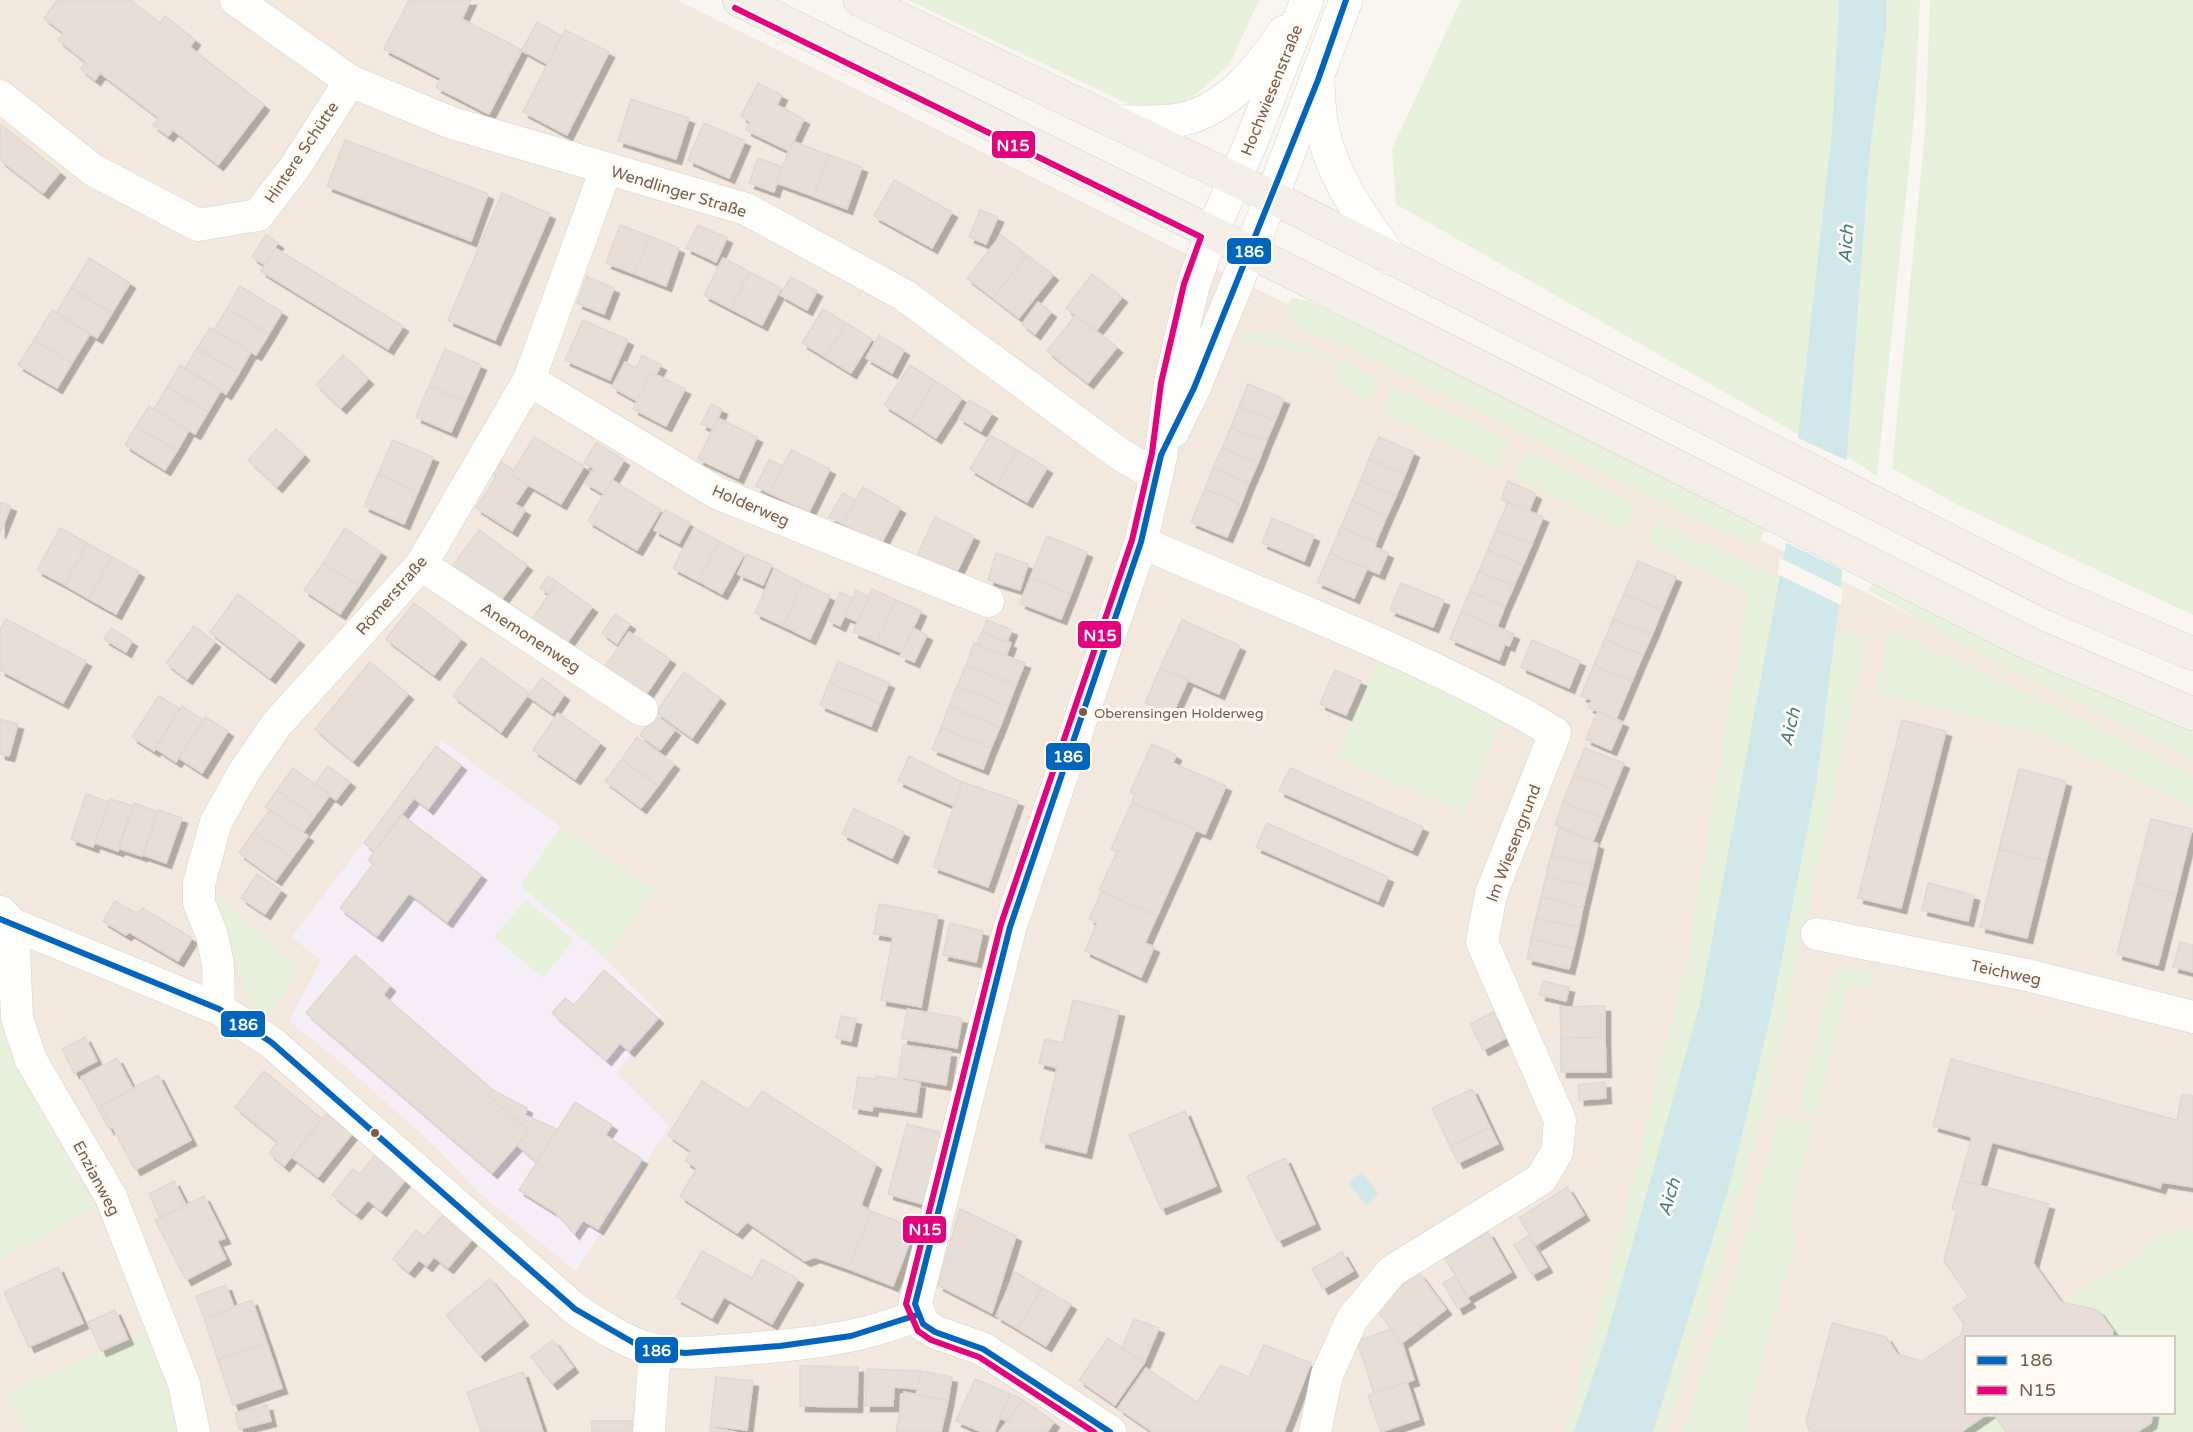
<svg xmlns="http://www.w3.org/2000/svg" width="2193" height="1432" viewBox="0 0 2193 1432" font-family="'Varela Round',sans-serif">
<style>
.residential{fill:#f2e8de;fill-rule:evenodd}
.education{fill:#f6eef6}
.green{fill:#e7f0db}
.water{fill:#d0e8ea}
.pier{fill:#f9f5f0}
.building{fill:#e6ded7;stroke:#e2d8d2;stroke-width:1.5;filter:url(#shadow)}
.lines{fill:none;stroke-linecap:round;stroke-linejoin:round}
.street-casing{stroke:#d7d1cb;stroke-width:33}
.secondary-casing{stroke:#d9d2cb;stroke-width:34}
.primary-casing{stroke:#dad1cc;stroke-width:34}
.street{stroke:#fefefd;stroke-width:32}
.secondary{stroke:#fefefd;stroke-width:33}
.primary{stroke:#f3eee8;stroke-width:33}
.bus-1-casing{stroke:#fffaf3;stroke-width:10}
.bus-2-casing{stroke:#fffaf3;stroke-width:10}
.bus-1{stroke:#0065bd;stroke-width:6}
.bus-2{stroke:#e5007d;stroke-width:6}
.bus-dot{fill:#7a5c4d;stroke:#fffaf3;stroke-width:2}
.labels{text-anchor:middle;stroke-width:6;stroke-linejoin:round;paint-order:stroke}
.bus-label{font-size:14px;fill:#7a5c4d;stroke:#fffaf3;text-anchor:start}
.street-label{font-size:16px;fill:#7a5c4d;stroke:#fffaf3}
.water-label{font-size:18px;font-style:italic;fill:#437c86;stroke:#fffaf3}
.line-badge{stroke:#fffaf3;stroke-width:2}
.badge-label{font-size:16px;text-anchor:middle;font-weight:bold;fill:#fff}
</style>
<defs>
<filter id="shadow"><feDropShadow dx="5.5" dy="5.5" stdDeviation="0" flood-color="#0004"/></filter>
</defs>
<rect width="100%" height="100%" fill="#f9f5f0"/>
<path class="residential" d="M0 0H677L2025 672 2193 738V1432H0ZM1966 1338H2174V1412H1966Z"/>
<path class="education" d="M441 740 561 827 521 886 606 959 662 1016 616 1073 669 1126 576 1271 479 1193 435 1146 344 1065 289 1021 321 961 292 937Z"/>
<path class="green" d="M908 0H1259L1230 64 1184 105H1131Z
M1461 0H1839L1832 130 1799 435 1396 204 1392 149Z
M1887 0H1920L1914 118 1877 476 1847 456 1870 151 1886 30Z
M1930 0H2193V615L1954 503 1892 468 1925 133Z
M1294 298 1309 301 1767 524 1758 546 1694 519 1349 348 1297 327 1288 308 1289 301Z
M1251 332 1285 336 1378 377 1379 382 1369 404 1338 382 1331 362C1297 348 1275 345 1238 344L1241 334Z
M1393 386 1510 441 1497 469 1382 413Z
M1526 450 1636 504 1623 531 1513 477Z
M1657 521 1779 578 1701 1003 1606 1338 1574 1432H1564L1638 1161 1691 939 1747 592 1648 543Z
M1874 581 2095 688 2193 732V759L1985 657 1868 590Z
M1835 630 1867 639 1777 1058 1723 1258 1666 1432H1653L1732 1176 1772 1010 1817 780Z
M1890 630 2031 695 2193 776V807L2033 732 1875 692Z
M1377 663 1505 716 1465 812 1336 759Z
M561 827 656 890 606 959 521 886Z
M214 897H219L298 968 273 1014C263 1014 252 1004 248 995L228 934 210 901Z
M526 900 574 940 543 978 494 937Z
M0 956 28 1085 95 1208 0 1261Z
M1843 967 1874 971 1870 988 1850 983 1816 1115 1797 1110 1829 981 1835 972Z
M1779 1117 1813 1124 1790 1214 1795 1240 1753 1398 1747 1432H1683L1730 1287Z
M2189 1230 2193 1232V1432H2137L2151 1423 2153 1413 2174 1412V1338L2112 1337 2113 1331 2098 1310 2061 1302 2093 1281 2130 1263 2145 1244 2168 1233Z
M149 1331 180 1430 173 1432H26L6 1392Z
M1990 1412 2006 1432H1961Z"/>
<path class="water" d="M1839 0H1887L1886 30 1870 151 1847 456 1842 576 1817 780 1772 1010 1732 1176 1653 1432H1574L1606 1338 1700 1003 1786 544 1832 130Z
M1362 1172 1379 1195 1366 1205 1348 1183Z"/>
<path class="pier" d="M1796 437 1850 462 1845 571 1783 541Z
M1780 558 1843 589 1841 605 1777 574Z"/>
<path class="building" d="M57 0H130L160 23 165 16 195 40 190 47 264 105 218 165 173 130 168 136 153 125 159 118 100 73 95 80 81 69 86 62 58 40 64 33 44 18Z
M409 0H471L462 19 522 50 489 114 436 87 441 78 384 49Z
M537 22 561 36 547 64 522 50Z
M565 30 609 52 567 135 523 112Z
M758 83 782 95 777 105 804 119 789 151 746 130 750 122 741 116Z
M631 99 689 118 676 159 618 141Z
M704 123 745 141 729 178 688 160Z
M0 124 60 172 43 193 0 160Z
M345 140 488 194 471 241 327 186Z
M792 141 829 155 813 196 777 183Z
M829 155 862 167 847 209 813 196Z
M758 158 782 167 774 192 749 183Z
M894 180 952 212 932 248 874 216Z
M502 193 550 214 495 340 448 320Z
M980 210 998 217 986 244 969 237Z
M620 225 649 236 635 274 606 263Z
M698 225 727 238 716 262 686 248Z
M266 235 278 243 265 265 252 257Z
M1001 235 1027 255 993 298 967 278Z
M649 236 679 248 666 286 635 274Z
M275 248 403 326 388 349 261 271Z
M1027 255 1053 275 1019 318 993 298Z
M89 258 130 283 112 313 71 288Z
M723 258 750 272 731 309 704 295Z
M750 272 781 288 762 325 731 309Z
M1092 274 1122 297 1096 331 1066 308Z
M587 277 614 288 604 314 577 303Z
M791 277 817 291 807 310 780 295Z
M240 286 282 312 269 334 227 308Z
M71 288 112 313 97 338 56 313Z
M1038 302 1051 312 1035 334 1022 324Z
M227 308 269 334 256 355 214 330Z
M823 309 846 323 825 357 802 343Z
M52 310 90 334 72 363 34 340Z
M1076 315 1117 347 1088 383 1047 351Z
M583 320 628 340 610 380 565 360Z
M846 323 872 339 851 373 825 357Z
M210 328 251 352 239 373 197 348Z
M879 335 904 350 892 373 866 358Z
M34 340 72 363 57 388 18 365Z
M197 348 239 373 226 394 185 369Z
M445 349 481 365 465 401 429 386Z
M343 355 368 379 341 408 316 385Z
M642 355 661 365 656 374 651 372 637 401 612 387 625 362 636 368Z
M180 365 221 390 208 412 167 387Z
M910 365 935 381 910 421 884 405Z
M651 372 685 389 666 426 633 409Z
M935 381 962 398 936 438 910 421Z
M1248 384 1284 399 1275 421 1239 406Z
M429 386 465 401 451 432 416 417Z
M167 387 208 412 195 434 154 409Z
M969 400 992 413 981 431 959 418Z
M711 404 722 409 713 429 701 424Z
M149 406 189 430 177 451 136 426Z
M1239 406 1275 421 1266 442 1231 427Z
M718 418 757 437 738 478 698 459Z
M136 426 177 451 165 470 125 445Z
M1231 427 1266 442 1258 463 1222 448Z
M276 429 304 455 277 487 248 460Z
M990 435 1017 450 997 485 970 469Z
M534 437 584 466 561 504 511 475Z
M1379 437 1414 452 1405 475 1369 459Z
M393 440 433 457 418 492 378 474Z
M596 443 624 460 604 494 585 483 594 469 584 463Z
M1222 448 1258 463 1249 483 1213 468Z
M791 450 830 469 809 512 769 493Z
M1017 450 1047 468 1027 502 997 485Z
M1369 459 1405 475 1396 496 1361 480Z
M498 460 514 470 511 475 528 485 515 504 525 510 512 531 476 508 497 476 490 472Z
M769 460 783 466 769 493 756 486Z
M1213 468 1249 483 1241 504 1205 489Z
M378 474 418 492 404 524 364 506Z
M612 480 661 510 637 550 588 521Z
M1361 480 1396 496 1387 516 1352 501Z
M1508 481 1536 494 1529 511 1501 499Z
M863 487 900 508 881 544 843 524Z
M1205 489 1241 504 1227 537 1191 522Z
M843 493 856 500 843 524 829 517Z
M1352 501 1387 516 1376 542 1341 527Z
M0 502 11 506 0 533Z
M1508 502 1543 517 1532 544 1496 530Z
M665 510 690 523 679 543 654 530Z
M935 517 974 536 955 576 916 558Z
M1272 518 1314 536 1304 561 1262 543Z
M1341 527 1376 542 1375 547 1388 553 1379 574 1330 553Z
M60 528 87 543 65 585 37 570Z
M345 528 381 552 359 586 323 563Z
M694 528 719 541 698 581 673 568Z
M479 530 527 565 499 603 451 568Z
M1496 530 1532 544 1523 565 1488 550Z
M1047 536 1087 552 1071 594 1030 578Z
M719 541 744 554 722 594 698 581Z
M87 543 112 557 89 599 65 585Z
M1488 550 1523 565 1514 586 1479 571Z
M996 553 1028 564 1020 590 988 580Z
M1330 553 1367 569 1354 598 1317 582Z
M747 554 772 565 763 585 738 574Z
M112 557 139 572 116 614 89 599Z
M1638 561 1676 577 1662 610 1624 594Z
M323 563 359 586 340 614 304 590Z
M774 569 803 583 783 626 755 613Z
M1479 571 1514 586 1505 606 1470 591Z
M548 576 557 582 549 594 540 588Z
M1030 578 1071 594 1061 619 1020 603Z
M557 582 592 607 564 647 530 622Z
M803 583 830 596 810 639 783 626Z
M1401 583 1444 600 1433 627 1390 610Z
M872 589 896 600 877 642 853 632Z
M856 590 869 597 858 622 845 616Z
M1470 591 1505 606 1497 627 1461 612Z
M840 592 853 598 840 626 828 620Z
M238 594 299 640 270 678 210 632Z
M1624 594 1662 610 1652 635 1613 619Z
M896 600 921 611 902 653 877 642Z
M414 603 461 639 434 675 386 639Z
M1461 612 1514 634 1509 646 1505 644 1499 660 1450 639Z
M615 614 630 624 617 644 602 633Z
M6 619 86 661 63 703 0 670V630Z
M1613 619 1652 635 1643 655 1605 639Z
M987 620 1012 630 1007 642 982 632Z
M1182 620 1240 646 1219 694 1160 668Z
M194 626 215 642 187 679 166 663Z
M111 628 132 641 126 652 104 639Z
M913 628 927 635 914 662 900 656Z
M629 632 670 659 643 699 602 671Z
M982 632 1011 643 1006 656 977 644Z
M1605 639 1643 655 1632 681 1594 665Z
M1532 640 1580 661 1569 688 1521 667Z
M974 643 1025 663 1016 685 966 665Z
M481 658 529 693 501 732 453 696Z
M838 661 889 683 880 704 829 682Z
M370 662 408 694 353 761 315 729Z
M966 665 1016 685 1008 706 957 686Z
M1594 665 1632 681 1616 719 1588 707 1592 700 1581 696Z
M1160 668 1188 680 1172 715 1145 703Z
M1335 670 1361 681 1346 715 1320 704Z
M684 672 720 698 692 738 656 712Z
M542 678 564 695 552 713 528 696Z
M829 682 880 704 871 726 820 705Z
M957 686 1008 706 1000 727 949 706Z
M159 696 180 709 154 751 132 737Z
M182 706 203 720 176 762 155 748Z
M949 706 1000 727 991 748 941 728Z
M1598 711 1623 722 1611 750 1586 739Z
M558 713 600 743 575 779 533 750Z
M655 715 675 730 660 750 640 735Z
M205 717 228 731 202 773 179 758Z
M0 719 18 724 9 756 0 754Z
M1902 720 1946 731 1901 908 1858 898Z
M941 728 991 748 983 769 932 749Z
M637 737 674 764 658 786 622 759Z
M1152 744 1176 755 1173 763 1226 786 1205 834 1132 802 1135 794 1130 792Z
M436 746 461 765 428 809 414 798 374 851 364 843Z
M1585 748 1624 763 1613 790 1574 775Z
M909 756 962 782 954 806 898 781Z
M622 759 658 786 641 808 605 781Z
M328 766 350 782 336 800 315 784Z
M293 768 330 795 314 817 277 790Z
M1290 768 1423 827 1412 850 1279 791Z
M2019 769 2066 781 2046 861 1999 849Z
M1574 775 1613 790 1602 818 1563 802Z
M962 782 1018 801 988 887 933 867Z
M277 790 314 817 303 832 265 807Z
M86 794 109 802 93 847 71 839Z
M110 799 133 806 118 851 95 843Z
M1132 802 1196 830 1157 916 1099 890 1117 852 1111 849Z
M1563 802 1602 818 1593 841 1555 825Z
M134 803 158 812 142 856 118 848Z
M854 809 904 832 892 858 842 834Z
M158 810 182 818 166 863 143 855Z
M270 810 308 836 292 858 254 831Z
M402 815 481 875 447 922 409 893 377 936 340 908 373 864 368 860Z
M2151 819 2192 829 2176 894 2135 883Z
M1267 823 1388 877 1378 901 1256 847Z
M1559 827 1598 844 1593 865 1551 855Z
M254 831 292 858 276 880 239 853Z
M1999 849 2046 861 2027 938 1980 927Z
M1551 855 1593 865 1588 886 1546 876Z
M257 874 281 890 265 914 241 898Z
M1546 876 1588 886 1583 907 1541 897Z
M1928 883 1974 895 1968 921 1922 910Z
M2135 883 2176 894 2158 965 2117 954Z
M1102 891 1157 916 1145 943 1154 947 1141 977 1085 951 1097 923 1089 919Z
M1541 897 1583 907 1579 927 1536 918Z
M115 901 138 914 142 908 192 938 178 961 129 932 126 935 103 921Z
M879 904 938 915 921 1007 881 1000 893 937 874 934Z
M1536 918 1579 927 1574 949 1531 939Z
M950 923 983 931 976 962 943 955Z
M1531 939 1574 949 1569 969 1527 959Z
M2180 942 2193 945V972L2173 967Z
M355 955 390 986 383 995 493 1090 488 1095 529 1131 492 1173 306 1013Z
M604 970 658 1018 629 1051 620 1043 606 1060 552 1013 565 998 574 1005Z
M1543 981 1569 987 1566 1001 1540 995Z
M1073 1000 1119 1011 1086 1153 1040 1142 1057 1068 1039 1063 1045 1039 1063 1043Z
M1605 1006V1037L1561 1038 1560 1007Z
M907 1009 962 1018 957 1048 902 1039Z
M1493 1012 1506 1038 1483 1050 1470 1024Z
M841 1016 856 1019 851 1041 836 1038Z
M85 1037 97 1061 74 1073 62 1049Z
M1605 1037 1606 1072H1561V1038Z
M903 1045 951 1052 946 1085 898 1077Z
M117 1058 133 1089 101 1105 113 1127 109 1129 81 1077Z
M1951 1059 2177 1120 2182 1094 2193 1096V1187L2162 1182 2160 1188 1992 1142 1980 1185 1960 1180 1972 1137 1933 1126Z
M264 1071 322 1119 284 1166 269 1153 278 1142 235 1107Z
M158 1075 191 1140 135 1170 101 1105Z
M876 1076 920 1083 916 1112 873 1106 872 1111 853 1108 858 1077 876 1079Z
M702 1081 748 1110 762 1091 876 1164 861 1205 871 1211 849 1269 815 1257 805 1261 747 1222 737 1233 680 1196 697 1168 685 1161 691 1151 668 1135Z
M1605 1082 1606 1098 1579 1100 1578 1085Z
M1472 1089 1490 1127 1450 1146 1432 1108Z
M493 1090 527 1108 525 1115 557 1129 537 1162 517 1145 529 1131 488 1095Z
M575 1102 612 1125 605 1135 642 1159 598 1229 583 1220 574 1234 556 1213 519 1190Z
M1185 1111 1216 1186 1161 1209 1129 1135Z
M326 1114 352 1134 318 1177 292 1157Z
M907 1124 946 1134 926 1205 888 1194Z
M1490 1127 1498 1144 1458 1163 1450 1146Z
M376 1154 406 1179 381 1211 368 1200 356 1214 332 1195 353 1169 360 1174Z
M1285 1158 1315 1224 1278 1241 1247 1176Z
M1960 1180 2049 1204 2033 1263 2061 1302 2098 1310 2113 1331 2112 1338H1966V1412H1990L1961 1432H1810L1806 1422 1832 1323 1886 1337 1897 1354 1922 1361 1961 1335 1964 1324 1953 1308 1969 1297 1944 1261 1957 1210 1952 1209Z
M174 1181 186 1205 160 1218 149 1194Z
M1567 1187 1584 1215 1536 1245 1519 1218Z
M204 1196 225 1238 217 1241 226 1259 186 1280 155 1220Z
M960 1209 1016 1236 992 1313 938 1285Z
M871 1211 915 1228 893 1286 849 1269Z
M444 1214 473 1238 448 1268 434 1257 427 1266 419 1260 409 1272 393 1259 416 1230 424 1237Z
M1488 1232 1511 1272 1468 1297 1445 1258Z
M1528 1236 1547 1267 1532 1275 1514 1245Z
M702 1251 752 1278 762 1259 798 1279 772 1324 724 1297 712 1318 676 1298Z
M1342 1252 1353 1271 1323 1289 1312 1269Z
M58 1267 83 1323 29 1347 4 1292Z
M1015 1272 1042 1288 1018 1329 996 1316Z
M1419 1273 1446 1309 1402 1343 1374 1307Z
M1455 1276 1470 1302 1458 1309 1443 1283Z
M490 1279 523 1320 480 1356 446 1315Z
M226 1285 234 1307 204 1318 196 1296Z
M1042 1288 1071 1304 1046 1346 1018 1329Z
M252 1300 267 1343 218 1360 204 1318Z
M115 1310 128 1339 101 1351 88 1322Z
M1134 1319 1159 1328 1144 1363 1122 1348Z
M1391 1329 1402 1343 1414 1380 1374 1393 1357 1341Z
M1108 1338 1144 1363 1115 1405 1079 1380Z
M553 1340 573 1367 552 1384 531 1357Z
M267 1343 282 1388 233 1405 218 1360Z
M1264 1345 1311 1363 1284 1432H1153L1118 1408 1146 1368 1197 1402 1221 1365 1249 1377Z
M800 1366 858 1367 857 1407 800 1406Z
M867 1369 921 1371 917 1389 894 1387 893 1406H865Z
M921 1371 952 1377 948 1401 916 1395Z
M523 1372 543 1432H481L467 1392Z
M716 1377 753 1381 747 1430 710 1426Z
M975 1379 1010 1394 994 1432H982L956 1421Z
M1407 1382 1419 1419 1381 1432 1368 1395Z
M904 1392 948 1401 941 1432H896Z
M1010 1394 1023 1400 1007 1421 1000 1418Z
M1023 1400 1054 1422 1047 1432H999Z
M267 1405 271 1421 239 1429 235 1413Z
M1993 1412H2153L2151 1423 2137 1432H2006Z
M591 1421H632L633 1432H592Z
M711 1428 736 1432H710Z"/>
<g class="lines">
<g class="street-casing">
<path id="street" d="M236 0 350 81 452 123 746 209 904 295 1121 455 1156 475
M0 96 93 170 198 225 258 215 295 167 350 81
M529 380 717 493 988 601
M1141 542C1277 602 1428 657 1555 733L1491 894 1482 942 1560 1120 1557 1152 1541 1179 1392 1271 1352 1319 1327 1375 1315 1432
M421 565 642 710
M1 912 13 925 17 1018 31 1060 111 1197 184 1384 194 1432
M0 919 219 1009 271 1042 575 1309C599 1325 627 1344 656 1350 682 1355 708 1352 734 1350 795 1345 861 1340 917 1315
M1817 934 2027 975 2193 1017
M219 1009 218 964 212 935 199 903V884L216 822 244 772 276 725 421 565 529 380 606 169
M649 1432 655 1350"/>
</g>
<g class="secondary-casing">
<path id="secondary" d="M1318 85C1319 98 1319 113 1322 127 1332 177 1362 218 1392 259
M1114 122C1136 121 1163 124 1184 119 1228 108 1260 68 1284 32
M1173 431 1194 388 1272 197 1346 0
M1110 1432 983 1349 935 1332 923 1324 915 1304 1010 927 1141 542 1161 455 1170 385 1193 286 1212 232 1249 147 1307 0"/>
</g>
<g class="primary-casing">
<path id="primary" d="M739 0 1249 251 2032 645 2193 714
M860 0 1272 197 2058 596 2193 654"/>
</g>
<use href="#street" class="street"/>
<use href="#secondary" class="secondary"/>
<use href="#primary" class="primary"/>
<g class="bus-1-casing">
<path id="bus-1" d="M0 919 219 1009 271 1042 575 1309 634 1343 656 1350 685 1353 780 1346 851 1336 917 1315
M1110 1432 983 1349 935 1332 923 1324 915 1304 1010 927 1141 542 1161 455 1194 388 1318 80 1346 0"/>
</g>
<g class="bus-2-casing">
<path id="bus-2" d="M735 8 1201 237 1184 284 1161 383 1152 453 1132 540 1001 924 906 1304 918 1331 931 1340 979 1357 1094 1432"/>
</g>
<use href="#bus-1" class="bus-1"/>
<use href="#bus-2" class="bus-2"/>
</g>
<g class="bus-dot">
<circle cx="1083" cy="712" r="5"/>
<circle cx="375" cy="1133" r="5"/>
</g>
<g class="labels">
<g class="bus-label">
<text x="1094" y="718">Oberensingen Holderweg</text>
</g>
<g class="street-label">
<text transform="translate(1271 90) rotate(-68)" y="6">Hochwiesenstraße</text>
<text transform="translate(301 152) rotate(-56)" y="6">Hintere Schütte</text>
<text transform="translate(679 191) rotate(17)" y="6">Wendlinger Straße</text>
<text transform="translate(751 505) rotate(23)" y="6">Holderweg</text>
<text transform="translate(391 595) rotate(-49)" y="6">Römerstraße</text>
<text transform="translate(531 637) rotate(33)" y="6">Anemonenweg</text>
<text transform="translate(1513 843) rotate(-69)" y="6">Im Wiesengrund</text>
<text transform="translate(2006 972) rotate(12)" y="6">Teichweg</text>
<text transform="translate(97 1178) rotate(62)" y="6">Enzianweg</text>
</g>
<g class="water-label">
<text transform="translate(1846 244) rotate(-86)" y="6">Aich</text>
<text transform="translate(1790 727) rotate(-77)" y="6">Aich</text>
<text transform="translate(1669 1197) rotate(-73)" y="6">Aich</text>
</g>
</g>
<g class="line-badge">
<rect x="991" y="130" width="45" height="29" rx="6" fill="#e5007d"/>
<rect x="1226" y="237" width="46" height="28" rx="6" fill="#0065bd"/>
<rect x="1077" y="620" width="45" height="29" rx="6" fill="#e5007d"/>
<rect x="1045" y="742" width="46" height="29" rx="6" fill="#0065bd"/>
<rect x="220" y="1010" width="46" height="28" rx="6" fill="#0065bd"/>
<rect x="902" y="1215" width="45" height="29" rx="6" fill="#e5007d"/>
<rect x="634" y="1336" width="45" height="28" rx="6" fill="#0065bd"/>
</g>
<g class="badge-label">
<text x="1013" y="151">N15</text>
<text x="1249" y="257">186</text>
<text x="1100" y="641">N15</text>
<text x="1068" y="762">186</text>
<text x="243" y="1030">186</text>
<text x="925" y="1235">N15</text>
<text x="656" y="1356">186</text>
</g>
<rect x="1965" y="1336" width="210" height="78" fill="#fffaf3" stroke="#cabbb1" stroke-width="1.5"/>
<rect x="1977" y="1356" width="30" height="9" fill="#0065bd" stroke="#cabbb1" stroke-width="1.5"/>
<text x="2019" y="1366" font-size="18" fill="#7a5c4d">186</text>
<rect x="1977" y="1386" width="30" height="9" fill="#e5007d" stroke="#cabbb1" stroke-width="1.5"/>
<text x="2019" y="1396" font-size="18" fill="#7a5c4d">N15</text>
</svg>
